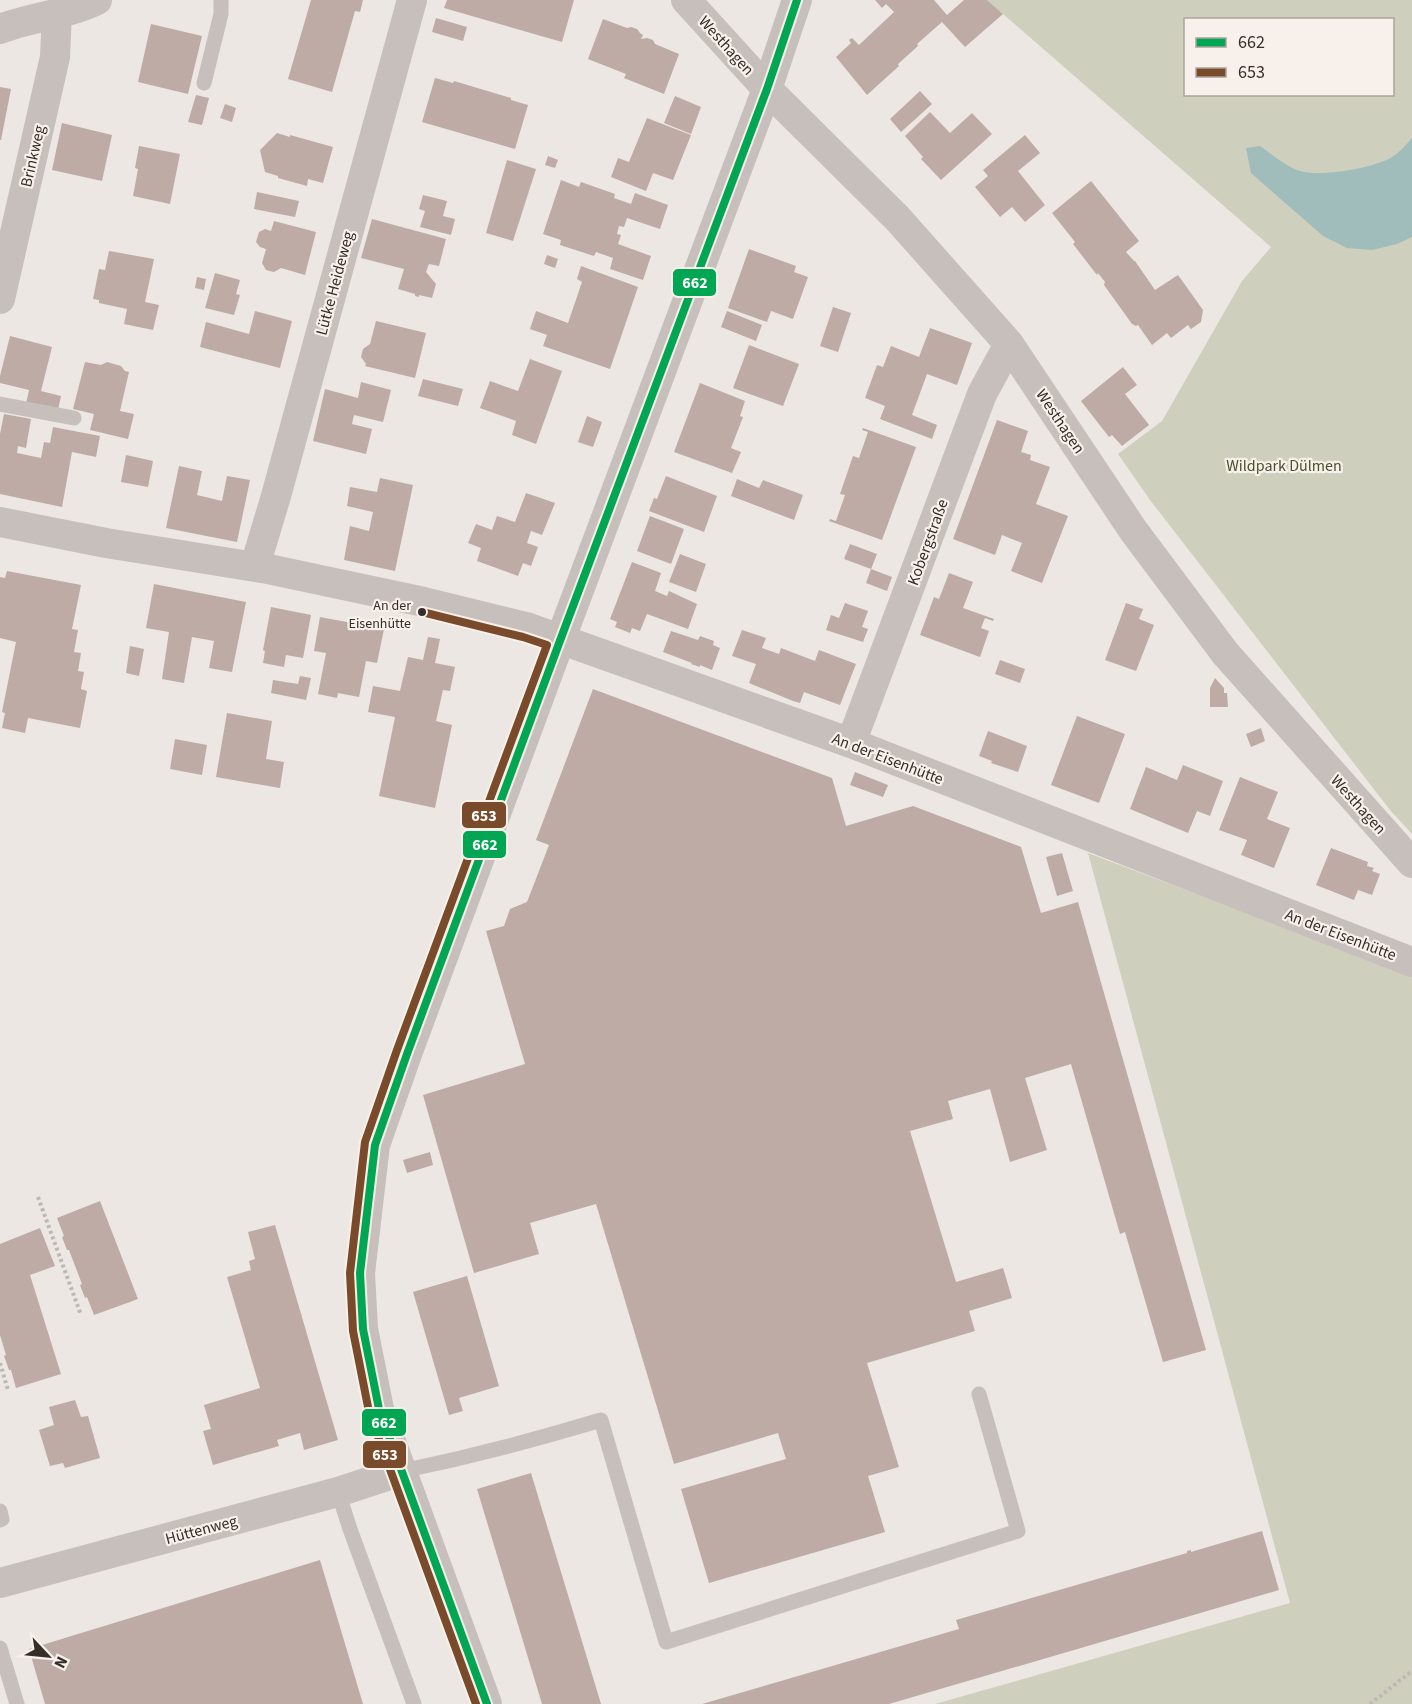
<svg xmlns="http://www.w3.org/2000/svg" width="1412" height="1704" viewBox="0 0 1412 1704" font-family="'Source Sans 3',sans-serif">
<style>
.green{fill:#ced0bd;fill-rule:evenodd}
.water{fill:#a0bdbb}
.building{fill:#beaba5}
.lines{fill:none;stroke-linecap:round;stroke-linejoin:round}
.path{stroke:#beb8b4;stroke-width:4;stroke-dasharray:3 3;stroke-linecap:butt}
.service{stroke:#c6bfbb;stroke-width:15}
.minor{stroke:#c6bfbb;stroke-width:30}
.bus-1-casing{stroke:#f8f1eb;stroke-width:12}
.bus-2-casing{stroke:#f8f1eb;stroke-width:12}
.bus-1{stroke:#00a651;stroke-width:8}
.bus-2{stroke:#7a4b2a;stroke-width:8}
.bus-dot{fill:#362d2a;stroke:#f8f1eb;stroke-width:2}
.labels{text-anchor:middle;stroke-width:4.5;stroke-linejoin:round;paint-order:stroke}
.bus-label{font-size:14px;fill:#362d2a;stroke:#f8f1eb;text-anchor:end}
.street-label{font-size:16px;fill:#362d2a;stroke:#f8f1eb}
.park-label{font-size:16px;fill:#485230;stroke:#f8f1eb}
.line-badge{stroke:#f8f1eb;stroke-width:2}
.badge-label{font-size:16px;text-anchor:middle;font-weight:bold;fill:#fff}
</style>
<rect width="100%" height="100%" fill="#ece7e2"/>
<path class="green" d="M987 0H1412V834L1390 810 1150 500 1118 454 1162 421 1242 281 1271 247ZM1186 20H1392V94H1186Z
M1088 853 1412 975V1704H935L1290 1603Z"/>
<path class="water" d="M1412 138V237L1397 244 1372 250 1347 248 1323 236 1251 173 1246 148 1260 146C1273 155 1288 169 1304 172 1324 176 1375 168 1392 157 1400 152 1406 145 1412 138Z"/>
<path class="building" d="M311 0H363L360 12 355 11 332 92 288 79Z
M447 0H574L562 42 444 8Z
M875 0H934L947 15 964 0H987L1003 14 965 47 942 22 917 44 918 46 898 64 899 66 867 95 836 57 851 43 849 40 852 38 859 45 894 12 886 4 882 8Z
M436 18 467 27 463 41 432 32Z
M603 19 627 28 631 27 637 29 640 33 643 35 641 39 647 38 653 40 655 44 679 54 664 94 624 78 626 74 588 59Z
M151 24 202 36 188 94 138 82Z
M435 78 453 83 454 81 511 98V100L528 105 515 149 422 122Z
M0 87 11 89 1 140H0Z
M920 91 932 104 901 132 890 119Z
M196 95 209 98 202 125 188 122Z
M675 96 701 107 691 134 664 123Z
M225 104 236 108 232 122 220 118Z
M930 112 950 133 972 113 992 134 941 180 921 159 923 157 905 136Z
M647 118 691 135 673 180 653 173 646 191 611 177 618 158 629 162Z
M62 123 112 135 102 181 52 170Z
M277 133 290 137V135L333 147 323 183 308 179 307 186 278 178V176L265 172 260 150Z
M1025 135 1040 153 1018 171 1045 205 1025 222 1012 207 1000 217 975 187 988 176 983 170Z
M139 146 180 154 170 204 133 196 138 169 135 168Z
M548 156 558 160 555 168 545 165Z
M507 160 536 169 513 241 486 233Z
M561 180 579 187 581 182 615 194 614 198 631 204 635 193 668 205 660 229 627 218 624 227 619 226 617 234 621 235 618 244 651 256 643 280 610 269 613 258 596 252 594 256 560 245 561 240 543 234Z
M1091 181 1139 241 1126 252 1134 261H1135L1155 290 1178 275 1203 310 1201 322 1191 329 1188 325 1171 338 1167 333 1152 345 1138 325 1136 326 1132 324 1104 285 1105 282 1098 273 1097 275 1073 244 1075 242 1052 213Z
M257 192 299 201 295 217 254 209Z
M423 195 447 201 443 216 455 219 451 235 420 227 425 211 419 209Z
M372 219 446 239 439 266 429 264 426 272 436 284 432 298 419 295V297L415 296V294L398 289 404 269 361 258Z
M274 221 316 232 305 275 281 268 274 272 266 270 262 263 266 249 260 247 256 242 259 232 265 229 271 231Z
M749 249 796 266 794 272 808 277 793 319 771 311 767 322 728 308Z
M109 251 154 259 145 302 159 305 153 330 124 324 127 309 99 303V300L93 299 99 269 105 270Z
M547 255 558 259 555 268 544 264Z
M581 266 638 287 610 369 543 346 547 335 530 329 536 311 568 323 582 282 577 279Z
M215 273 240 280 236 294 240 295 234 315 205 308Z
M197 277 206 279 204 290 195 288Z
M833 307 851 313 838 352 820 346Z
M255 311 292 321 280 368 200 347 206 322 249 334Z
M727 311 762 325 756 341 721 327Z
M376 321 426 333 415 378 365 366 366 364 361 357 363 349 370 344Z
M930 328 972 343 957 385 927 374 912 415 937 425 932 439 880 419 885 406 865 398 877 365 883 367 891 346 919 357Z
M10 336 52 347 41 391 61 396 58 410 26 404 29 390 0 383V376Z
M749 345 799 364 783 406 733 388Z
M530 359 562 371 536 444 512 435 516 421 480 408 490 381 518 391Z
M85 362 101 365 107 362 121 366 125 371 129 372 120 411 134 414 128 439 90 430 94 414 73 409Z
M1123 367 1137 385 1125 394 1149 425 1122 446 1112 435 1109 437 1081 401Z
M423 379 463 389 458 406 418 396Z
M361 382 391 390 383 422 354 415 352 424 372 429 366 454 313 441 325 389 358 398Z
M700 383 745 401 740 416 743 417 731 448 741 452 732 473 674 452Z
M4 414 31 419 26 448 18 446 17 453 41 458 44 442 50 443 53 427 100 436 96 457 72 452 62 507 0 494V434Z
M587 416 602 422 593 447 578 442Z
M997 420 1028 431 1021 452 1031 455 1030 460 1050 467 1036 504 1068 516 1042 583 1011 571 1022 543 1002 535 995 555 953 539Z
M863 428 916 447 882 540 829 521 830 519 836 521 845 495 840 494 853 456 859 458 868 432 862 430Z
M126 455 153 461 148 487 121 482Z
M179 466 202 471 197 495 222 501 227 476 250 480 237 542 166 528Z
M666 476 717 496 704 532 649 511 654 498 657 499Z
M380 478 413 485 395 571 344 560 350 526 369 531 373 512 347 506 350 487 377 492Z
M737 479 759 488 763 480 803 495 794 520 731 496Z
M526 493 555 503 542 535 531 531 527 543 538 547 531 566 523 563 518 576 477 561 481 548 468 543 476 524 492 530 497 516 515 522Z
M650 516 684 529 671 564 637 551Z
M850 544 877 554 871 569 844 559Z
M680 554 706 564 696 592 669 582Z
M632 562 661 573 655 591 667 596 669 591 697 604 688 629 647 614 640 631 632 628 630 633 615 627 617 622 610 619Z
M871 569 892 577 887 591 866 583Z
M7 571 81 585 72 629 78 630 74 652 81 653 78 671 84 672 81 689 87 691 80 728 28 718 25 733 2 728 5 713 2 712 16 642 0 638V577L5 578Z
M949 573 973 582 963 608 994 619 993 621 985 618 981 628 989 631 980 657 920 635 934 597 939 599Z
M154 584 246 602 232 672 209 668 214 641 192 637 184 683 162 679 169 632 146 628Z
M845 603 868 611 862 627 868 629 863 642 826 630 831 615 839 618Z
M1126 603 1143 609 1139 619 1154 625 1136 671 1105 660Z
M271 607 311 615 303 658 286 655 284 667 263 663 265 651 263 650Z
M320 617 384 629 377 663 366 661 359 697 338 693 337 698 318 694 326 653 314 651Z
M742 630 766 638 762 648 779 654 781 648 815 661 819 650 856 664 840 705 804 692 800 703 793 701 749 683 756 664 732 656Z
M671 631 698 640 700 636 714 641 713 645 720 648 712 670 700 665V667L691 664 692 663 663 652Z
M428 637 440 639 435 663 455 667 450 691 443 690 436 721 452 725 435 808 379 796 395 717 368 712 373 686 400 691 408 657 423 660Z
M130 646 144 649 139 676 126 673Z
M1000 660 1025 669 1020 683 995 674Z
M300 676 311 678 306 700 271 693 273 680 298 684Z
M1215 678 1224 688V693H1227L1228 707H1210V688Z
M593 689 832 778 846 826 913 806 1021 847 1041 913 1078 902 1206 1350 1163 1362 1125 1232 1120 1234 1071 1064 1025 1078 1047 1150 1010 1162 990 1089 948 1101 953 1119 910 1131 956 1282 1003 1268 1012 1298 969 1311 975 1331 867 1363 899 1467 868 1476 885 1532 709 1583 681 1489 786 1459 778 1433 674 1464 596 1204 530 1223 539 1254 474 1273 423 1095 525 1064 486 931 504 926 510 909 527 902 549 845 536 840Z
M227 713 272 721 266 759 284 762 280 788 216 777Z
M1077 716 1125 734 1099 803 1051 785Z
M1261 728 1265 741 1251 747 1246 734Z
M988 731 1027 746 1018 772 991 763 992 761 979 756Z
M175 739 207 745 202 775 170 769Z
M1183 765 1223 781 1210 816 1197 811 1188 833 1130 809 1146 767 1177 780Z
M855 772 888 785 883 797 850 785Z
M1240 777 1278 792 1267 819 1290 828 1274 868 1241 855 1247 840 1219 830Z
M1331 848 1368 862 1367 866 1374 868 1372 871 1380 874 1372 895 1358 890 1354 900 1316 885Z
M1062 853 1073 891 1057 896 1046 857Z
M430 1152 433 1165 407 1173 403 1160Z
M100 1201 138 1299 94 1315 87 1297 85 1298 80 1285 82 1284 69 1250H67L62 1237 64 1236 57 1218Z
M275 1225 338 1440 304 1450 300 1433 277 1440 279 1446 213 1465 203 1431 211 1429 204 1405 260 1388 227 1277 251 1270 249 1261 255 1259 248 1232Z
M40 1228 55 1266 30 1275 61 1374 16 1388 11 1370H9L4 1356 6 1355 0 1335V1244Z
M467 1276 499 1386 459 1398 463 1411 449 1415 413 1292Z
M75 1400 81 1417 88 1416 100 1458 65 1468 63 1463 50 1466 39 1430 54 1425 49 1407Z
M531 1473 568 1595 601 1704H542L477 1489Z
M1262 1531 1279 1590 889 1704H702L959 1629 956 1620 1187 1553V1551L1191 1550V1552Z
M320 1560 363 1704H45L29 1649Z"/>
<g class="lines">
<path class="path" d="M38 1197 81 1315
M0 1363 8 1390
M1370 1704 1412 1671"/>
<path class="service" d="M204 83 221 14V0
M0 404 74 418
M402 1471C469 1457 535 1440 601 1420L666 1642 1018 1531 979 1394
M338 1492 350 1529 414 1704
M0 1511 2 1519 0 1520
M0 1648 17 1704"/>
<path class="minor" d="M686 0 767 89 898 219 1009 344 1133 530 1225 653 1412 863
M0 29C31 17 69 14 97 0
M0 299 55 57 57 12
M0 522 106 543 268 569 424 602 526 627 851 743 1412 962
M255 566 276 496 412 0
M851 743 982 394 1009 344
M0 1583 338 1492 402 1471
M487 1704 379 1409 363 1329 360 1273 375 1145 407 1054 561 638 767 89 797 0"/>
<g class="bus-1-casing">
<path id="bus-1" d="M487 1704 379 1409 363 1329 360 1273 375 1145 407 1054 561 638 767 89 797 0"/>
</g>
<g class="bus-2-casing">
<path id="bus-2" d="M422 612 523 637 547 645 397 1050 365 1142 350 1273 353 1331 369 1412 476 1704"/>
</g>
<use href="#bus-1" class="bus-1"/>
<use href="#bus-2" class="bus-2"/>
</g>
<circle class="bus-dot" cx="422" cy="612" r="5"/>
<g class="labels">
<g class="bus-label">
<text x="411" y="610">An der<tspan x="411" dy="18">Eisenhütte</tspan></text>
</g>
<g class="street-label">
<text transform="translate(727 45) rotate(48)" y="6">Westhagen</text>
<text transform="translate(32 156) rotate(-77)" y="6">Brinkweg</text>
<text transform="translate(334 283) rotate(-75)" y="6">Lütke Heideweg</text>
<text transform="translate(1061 421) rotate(56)" y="6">Westhagen</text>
<text transform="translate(927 542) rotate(-70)" y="6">Kobergstraße</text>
<text transform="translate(888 758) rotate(21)" y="6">An der Eisenhütte</text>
<text transform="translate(1359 804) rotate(48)" y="6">Westhagen</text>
<text transform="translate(1341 934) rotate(21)" y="6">An der Eisenhütte</text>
<text transform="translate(201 1529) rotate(-15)" y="6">Hüttenweg</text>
</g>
<g class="park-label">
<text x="1284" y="471">Wildpark Dülmen</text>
</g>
</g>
<g class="line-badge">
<rect x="672" y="268" width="45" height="29" rx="6" fill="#00a651"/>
<rect x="461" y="801" width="46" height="28" rx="6" fill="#7a4b2a"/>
<rect x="462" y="830" width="45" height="29" rx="6" fill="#00a651"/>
<rect x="361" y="1408" width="46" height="29" rx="6" fill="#00a651"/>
<rect x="362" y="1440" width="45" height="29" rx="6" fill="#7a4b2a"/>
</g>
<g class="badge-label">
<text x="695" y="288">662</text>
<text x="484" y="821">653</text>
<text x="485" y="850">662</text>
<text x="384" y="1428">662</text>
<text x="385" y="1460">653</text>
</g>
<rect x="1184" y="18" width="210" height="78" fill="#f8f1eb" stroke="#aaa39e" stroke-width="1.5"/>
<rect x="1196" y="38" width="30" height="9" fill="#00a651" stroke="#aaa39e" stroke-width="1.5"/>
<text x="1238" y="48" font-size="18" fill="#362d2a">662</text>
<rect x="1196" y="68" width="30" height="9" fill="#7a4b2a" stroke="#aaa39e" stroke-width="1.5"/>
<text x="1238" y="78" font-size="18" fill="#362d2a">653</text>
<g transform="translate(48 1656) rotate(116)" stroke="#f8f1eb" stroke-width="4.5" paint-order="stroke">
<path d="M0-4.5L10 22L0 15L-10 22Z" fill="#362d2a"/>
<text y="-9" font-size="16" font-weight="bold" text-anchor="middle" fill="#362d2a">N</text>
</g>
</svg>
